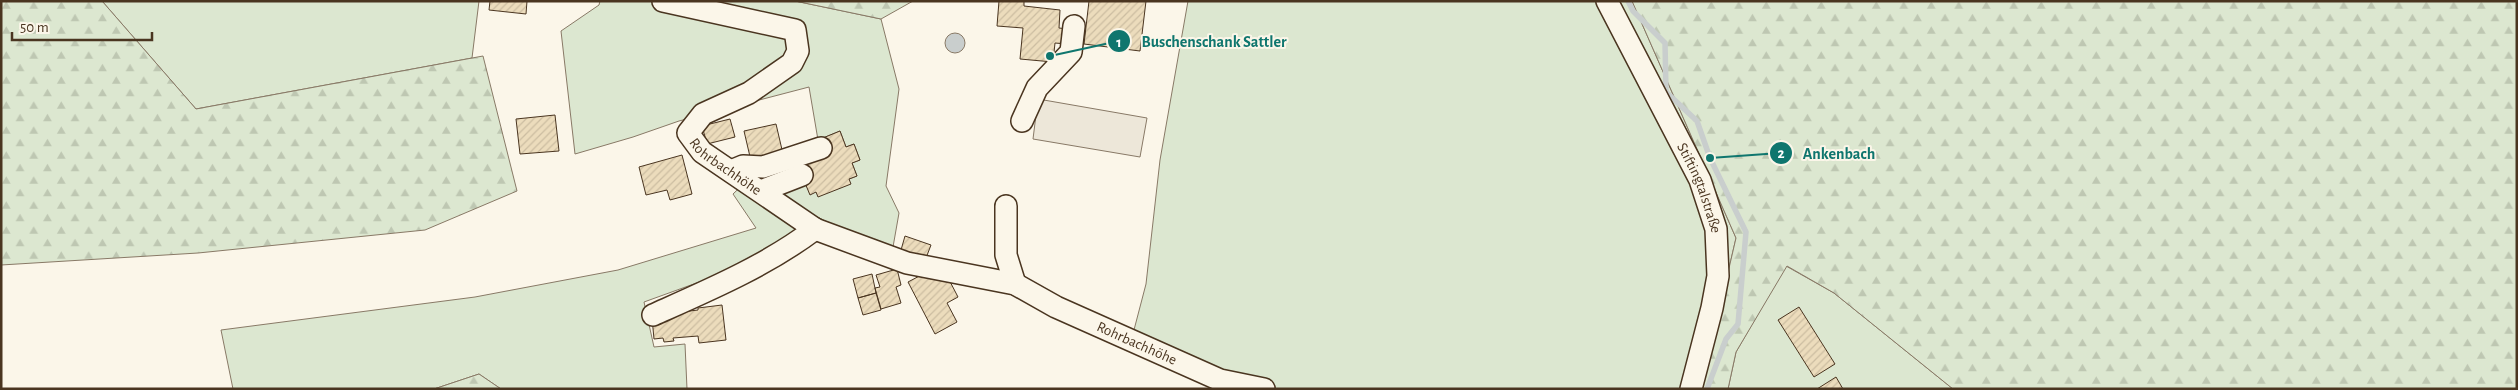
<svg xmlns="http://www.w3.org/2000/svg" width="2518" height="390" viewBox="0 0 2518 390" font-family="'Alegreya Sans',sans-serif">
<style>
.grass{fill:#dce7d0;stroke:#887966}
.forest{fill:url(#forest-firs);stroke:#887966}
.parking{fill:#ede7d9;stroke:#887966}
.water{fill:#c9cecd;stroke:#887966}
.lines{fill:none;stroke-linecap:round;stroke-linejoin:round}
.stream{stroke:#c9cecd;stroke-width:5.5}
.building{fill:url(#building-hatch);stroke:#4a3520}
.minor-casing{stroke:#4a3520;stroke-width:24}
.minor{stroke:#fbf6e9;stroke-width:21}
.labels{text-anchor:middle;stroke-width:4;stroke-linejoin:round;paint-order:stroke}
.street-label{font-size:15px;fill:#4a3520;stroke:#fbf6e9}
.leader{fill:none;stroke:#0f766e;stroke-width:2}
.callout-dot{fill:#0f766e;stroke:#fbf6e9;stroke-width:2}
.mark-label{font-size:15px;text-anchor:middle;font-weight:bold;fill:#fff}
.callout-label{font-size:16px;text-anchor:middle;font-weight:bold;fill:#0f766e;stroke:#fbf6e9;stroke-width:4;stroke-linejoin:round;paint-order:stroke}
</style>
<defs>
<pattern id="forest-firs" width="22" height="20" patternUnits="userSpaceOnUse" patternTransform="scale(1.25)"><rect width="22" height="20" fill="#dce7d0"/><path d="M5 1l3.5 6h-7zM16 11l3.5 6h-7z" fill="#bec7b2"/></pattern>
<pattern id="building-hatch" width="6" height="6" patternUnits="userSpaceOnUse" patternTransform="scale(1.25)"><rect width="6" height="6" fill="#ecdcbc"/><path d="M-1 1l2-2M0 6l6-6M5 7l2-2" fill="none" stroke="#ccbda1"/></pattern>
</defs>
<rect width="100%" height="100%" fill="#fbf6e9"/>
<path class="grass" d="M102 1H479L472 58 196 109Z
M600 1H795L881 19 899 89 886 186 899 213 893 247 862 239 817 217 791 240 738 268 644 302 654 347 685 344 687 389H501L479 374 434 389H233L221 330 475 297 618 270 756 228 733 194 755 173 798 166 810 194 857 176 852 163 860 160 854 144 846 147 840 131 818 140 809 87 679 121 633 137 575 154 561 31 599 5Z
M1188 1H1632L1736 238 1701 389H1229L1129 349 1146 284 1160 160Z
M1786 266 1834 293 1953 389H1728L1736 352Z"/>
<path class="forest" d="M1 1H102L196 109 483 56 517 191 425 230 198 253 1 265Z
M795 1H913L881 19Z
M1632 1H2517V389H1953L1834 293 1787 266 1736 352 1728 389H1701L1736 238Z
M479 374 501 389H434Z"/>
<path class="parking" d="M1038 99 1147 118 1140 157 1033 139Z"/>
<path class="water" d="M945 43a10 10 0 1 1 20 0a10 10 0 1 1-20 0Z"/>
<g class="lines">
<path class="stream" d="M1628 1 1633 11 1665 43 1666 92 1697 121 1710 158 1746 232 1738 324 1726 339 1707 389"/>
</g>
<path class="building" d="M490 1H527L526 14 489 10Z
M999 1H1024V6L1060 10 1059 28 1068 29 1067 44 1055 43 1053 62 1020 59 1023 28 997 26Z
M1089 1H1146L1140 51 1084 44Z
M555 115 559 151 520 154 516 119Z
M730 119 735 137 707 144 702 126Z
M776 124 783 154 751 161 744 131Z
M840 131 846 147 854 144 860 160 852 163 857 176 849 179 851 184 818 197 816 192 810 195 798 166 818 140Z
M682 155 692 194 670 200 667 190 646 195 639 167Z
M905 236 931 245 926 258 901 250Z
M897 269 901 285 896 287 901 303 881 309 875 288 880 287 876 275Z
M927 272 930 279 945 272 958 297 947 303 957 322 935 334 908 282Z
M872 274 876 293 858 298 853 279Z
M876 293 881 310 863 315 858 298Z
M722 305 726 340 699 343 698 336 673 338 674 341 664 342 663 338 654 339 652 318 673 313 698 310V308Z
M1799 307 1835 364 1814 377 1778 320Z
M1836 377 1843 389H1817Z"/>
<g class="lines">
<g class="minor-casing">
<g id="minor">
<path id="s1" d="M663 1 795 30 798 51 792 63 749 93 703 114 688 133 702 152 815 229 907 263 1015 284 1056 307 1220 380 1264 389"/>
<path id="s2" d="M1607 1 1700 180 1716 229 1718 276 1712 308 1691 389"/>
<path d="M1022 121 1037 88 1071 52 1074 26"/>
<path d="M731 171 743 166 763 167 821 148"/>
<path d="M761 191 802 175"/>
<path d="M1006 206V255L1015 284"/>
<path d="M653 315C709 290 766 266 815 229"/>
</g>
</g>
<use href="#minor" class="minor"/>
</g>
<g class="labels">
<g class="street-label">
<text dy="5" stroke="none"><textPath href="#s1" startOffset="348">Rohrbachhöhe</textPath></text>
<text dy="5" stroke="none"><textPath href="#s2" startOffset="209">Stiftingtalstraße</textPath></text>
<text dy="5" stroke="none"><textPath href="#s1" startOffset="801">Rohrbachhöhe</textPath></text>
</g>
</g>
<path class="leader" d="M1050 56L1119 41M1710 158L1781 153"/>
<g class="callout-dot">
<circle cx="1050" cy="56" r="5"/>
<circle cx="1710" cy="158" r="5"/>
<circle cx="1119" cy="41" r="12"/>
<circle cx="1781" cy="153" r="12"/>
</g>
<g class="mark-label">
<text x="1119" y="47">1</text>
<text x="1781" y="158">2</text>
</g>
<g class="callout-label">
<text x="1214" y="47">Buschenschank Sattler</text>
<text x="1839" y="159">Ankenbach</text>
</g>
<rect width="2518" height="390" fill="none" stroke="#4a3520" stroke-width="5"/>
<path d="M12 32v8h140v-8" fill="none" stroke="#4a3520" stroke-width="2.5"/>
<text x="20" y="32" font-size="15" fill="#4a3520" stroke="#fbf6e9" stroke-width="4" paint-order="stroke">50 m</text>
</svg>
